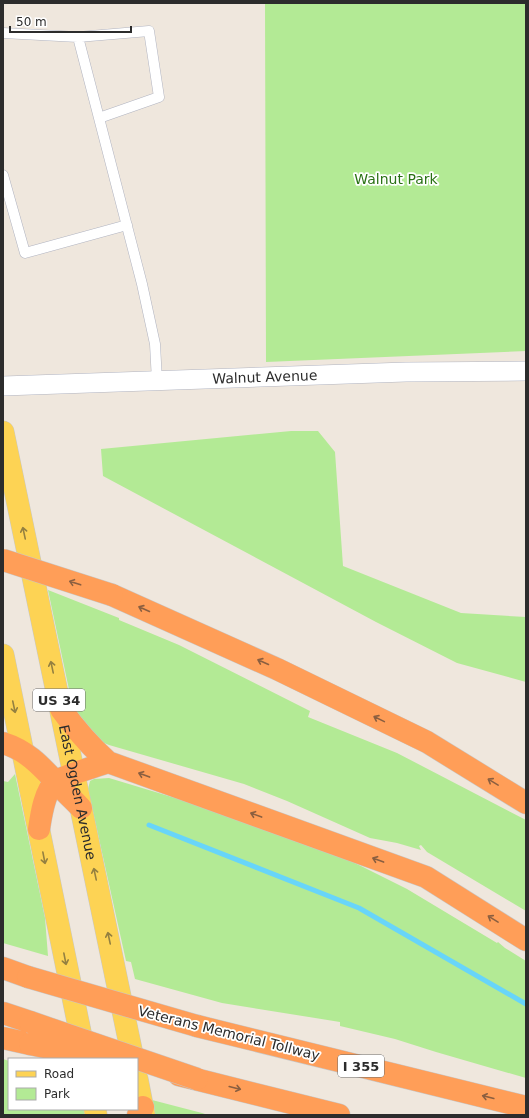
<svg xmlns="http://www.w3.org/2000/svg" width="529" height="1118" viewBox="0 0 529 1118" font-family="'DejaVu Sans',sans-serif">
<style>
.green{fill:#b3ea95}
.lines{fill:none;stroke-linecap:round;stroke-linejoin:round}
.stream{stroke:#68d5f9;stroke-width:5}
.service-casing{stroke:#b1b4c1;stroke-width:11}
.minor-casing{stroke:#b1b4c1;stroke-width:20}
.primary-casing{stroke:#c8c8c8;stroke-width:23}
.motorway-casing{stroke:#c8c8c8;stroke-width:23}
.service{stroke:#fff;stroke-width:10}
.minor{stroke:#fff;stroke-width:19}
.primary{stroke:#fdd354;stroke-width:22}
.motorway{stroke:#ff9e58;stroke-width:22}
.motorway-bridge-casing{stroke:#c8c8c8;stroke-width:23;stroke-linecap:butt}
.motorway-bridge{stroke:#ff9e58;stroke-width:22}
.oneway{stroke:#948040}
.oneway2{stroke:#8b5f40}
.labels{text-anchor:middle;stroke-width:3.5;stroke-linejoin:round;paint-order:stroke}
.shield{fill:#fff;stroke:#6b6b6b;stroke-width:1}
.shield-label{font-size:13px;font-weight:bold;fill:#2c2c2c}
.park-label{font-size:14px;fill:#297114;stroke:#fff}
.street-label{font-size:14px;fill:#2c2c2c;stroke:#fff}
</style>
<rect width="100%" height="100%" fill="#efe7dd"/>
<path class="green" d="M265 3H526V351L266 362Z
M291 431H318L335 452 343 566 461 613 526 617V682L457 663 376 622 103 476 101 449Z
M48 590 119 618V620L179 645 310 711 308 717 397 753 526 820V911L427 852 421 845 419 846 421 850 397 843 370 838 287 801 244 784 109 745 92 738 82 724 71 699Z
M15 774 45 918 48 956 3 943V781L8 782Z
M109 778 215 810 335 853 407 889 497 943 498 942 505 948 526 961V1078L436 1052 395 1039 340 1026V1022L222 1003 135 979 131 962 126 961 88 789 90 781 94 779Z
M3 1059 9 1061V1109H85L86 1115H3Z
M152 1100 202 1113 208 1115H155Z"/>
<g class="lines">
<path class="stream" d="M149 825 359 908 526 1004"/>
<g class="service-casing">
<path id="service" d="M3 33 78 37 142 284 155 344 157 381
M78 37 149 31 159 97 99 118
M3 175 25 253 127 225"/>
</g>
<g class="minor-casing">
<g id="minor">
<path id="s1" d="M3 386 406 372 526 371"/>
</g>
</g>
<g class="primary-casing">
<g id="primary">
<path id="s2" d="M3 432 133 1059"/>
<path d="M3 655 85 1056"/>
<path d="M137 1079 144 1115"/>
<path d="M95 1109 96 1115"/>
</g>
</g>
<g class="motorway-casing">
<path id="motorway" d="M112 595 277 669 427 742 526 803
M61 709C76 730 89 745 108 762L426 877 526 940
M3 743C26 750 40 765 55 781 63 791 73 799 81 808
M39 829C41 816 44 792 55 782 64 775 95 767 108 762
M3 968 28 977
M3 1013 30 1022
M197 1026 526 1107
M3 1038 30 1044
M179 1075 339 1115
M138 1115 143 1107"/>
</g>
<use href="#service" class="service"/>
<use href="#minor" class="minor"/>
<use href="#primary" class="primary"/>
<use href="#motorway" class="motorway"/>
<g class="motorway-bridge-casing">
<path id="motorway-bridge" d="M3 560 112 595
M28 977 197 1026
M30 1022 197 1079
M30 1044 102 1059"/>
</g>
<use href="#motorway-bridge" class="motorway-bridge"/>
</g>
<defs><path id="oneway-shaft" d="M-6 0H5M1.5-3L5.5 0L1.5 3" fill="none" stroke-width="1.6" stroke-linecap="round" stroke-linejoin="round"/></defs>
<g class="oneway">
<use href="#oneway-shaft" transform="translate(24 533) rotate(-102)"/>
<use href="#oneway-shaft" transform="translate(52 667) rotate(-102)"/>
<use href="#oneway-shaft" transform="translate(14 707) rotate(78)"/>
<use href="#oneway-shaft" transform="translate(44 858) rotate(79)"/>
<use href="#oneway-shaft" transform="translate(95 874) rotate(-102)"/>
<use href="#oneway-shaft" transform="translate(109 938) rotate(-102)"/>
<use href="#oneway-shaft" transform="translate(65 959) rotate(79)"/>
</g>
<g class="oneway2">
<use href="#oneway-shaft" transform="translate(75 583) rotate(-162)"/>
<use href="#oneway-shaft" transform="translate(144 609) rotate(-156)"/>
<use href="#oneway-shaft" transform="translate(263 662) rotate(-156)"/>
<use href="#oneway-shaft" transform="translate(379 719) rotate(-154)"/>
<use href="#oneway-shaft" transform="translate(144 775) rotate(-160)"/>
<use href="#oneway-shaft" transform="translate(493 782) rotate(-149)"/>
<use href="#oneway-shaft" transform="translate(256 815) rotate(-160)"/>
<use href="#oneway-shaft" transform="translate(378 860) rotate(-160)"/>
<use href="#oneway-shaft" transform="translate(493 919) rotate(-148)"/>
<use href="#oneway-shaft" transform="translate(235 1088) rotate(14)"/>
<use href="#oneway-shaft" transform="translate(488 1097) rotate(-166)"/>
</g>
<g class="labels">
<g class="shield">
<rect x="33" y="689" width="52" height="22" rx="3"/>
<rect x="338" y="1055" width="46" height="22" rx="3"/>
</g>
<g class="shield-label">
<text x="59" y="705">US 34</text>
<text x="361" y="1071">I 355</text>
</g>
<g class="park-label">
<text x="396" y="184">Walnut Park</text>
</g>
<g class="street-label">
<text dy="5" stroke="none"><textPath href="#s1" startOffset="262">Walnut Avenue</textPath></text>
<text dy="5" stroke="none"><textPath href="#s2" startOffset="368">East Ogden Avenue</textPath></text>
<text transform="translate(229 1033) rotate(14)" y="5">Veterans Memorial Tollway</text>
</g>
</g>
<rect width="529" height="1118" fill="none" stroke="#2c2c2c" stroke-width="8"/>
<rect x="8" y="1058" width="130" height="52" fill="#ffffff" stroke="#ababab"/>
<rect x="16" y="1071" width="20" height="6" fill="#fdd354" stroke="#ababab"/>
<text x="44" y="1078" font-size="12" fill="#2c2c2c">Road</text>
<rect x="16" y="1088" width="20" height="12" fill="#b3ea95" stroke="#ababab"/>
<text x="44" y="1098" font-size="12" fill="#2c2c2c">Park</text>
<path d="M10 26v6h121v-6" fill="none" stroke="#2c2c2c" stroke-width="2"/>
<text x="16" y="26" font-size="12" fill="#2c2c2c" stroke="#ffffff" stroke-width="3" paint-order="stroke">50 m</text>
</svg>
